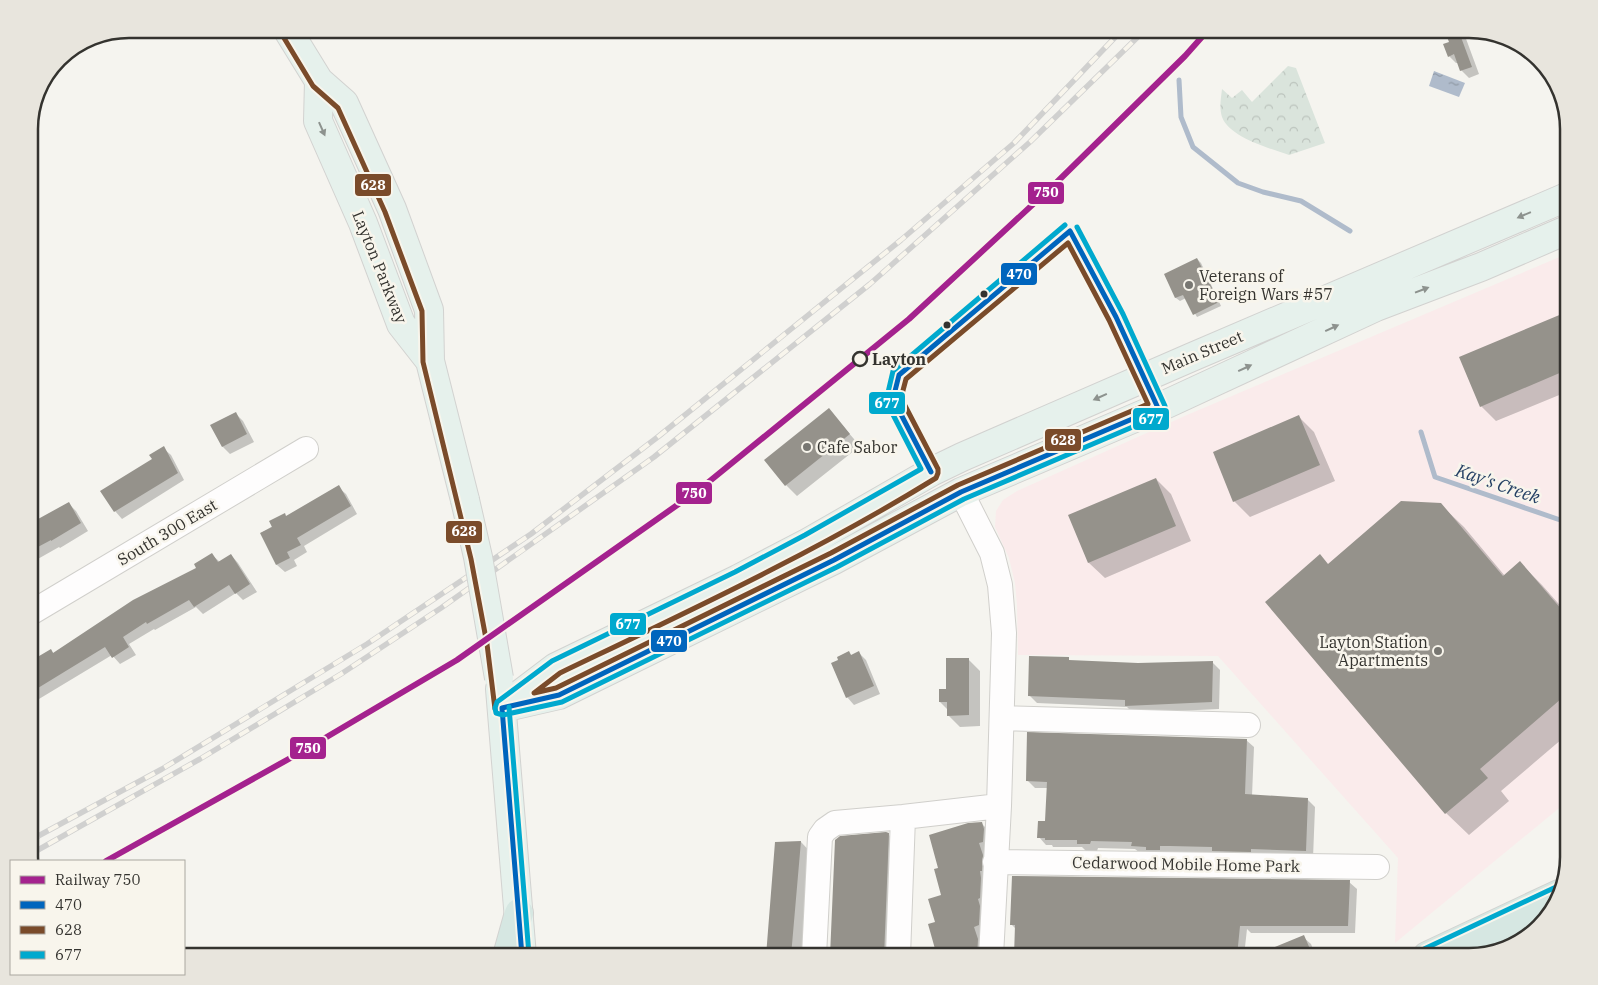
<svg xmlns="http://www.w3.org/2000/svg" width="1598" height="985" viewBox="0 0 1598 985" font-family="'IBM Plex Serif',serif">
<style>
.commercial{fill:#faebeb}
.park{fill:url(#park-crowns)}
.water{fill:url(#water-ripples)}
.shadow{fill:#0003}
.lines{fill:none;stroke-linecap:round;stroke-linejoin:round}
.stream{stroke:#afbbcb;stroke-width:5}
.building{fill:#95928b}
.minor-casing{stroke:#d0cfcb;stroke-width:26}
.major-casing{stroke:#d2d2d0;stroke-width:30}
.highway-casing{stroke:#d2d2d0;stroke-width:30}
.minor{stroke:#fefdfd;stroke-width:24}
.major{stroke:#e6f1ec;stroke-width:28}
.highway{stroke:#d6e7e2;stroke-width:28}
.rail-casing{stroke:#d0d0cf;stroke-width:5.5}
.rail{stroke:#f8f5ec;stroke-width:4;stroke-dasharray:11;stroke-linecap:butt}
.major-bridge-casing{stroke:#d2d2d0;stroke-width:30;stroke-linecap:butt}
.major-bridge{stroke:#e6f1ec;stroke-width:28}
.bus-1-casing{stroke:#f8f5ec;stroke-width:9}
.bus-2-casing{stroke:#f8f5ec;stroke-width:9}
.bus-3-casing{stroke:#f8f5ec;stroke-width:9}
.bus-1{stroke:#0065bd;stroke-width:5}
.bus-2{stroke:#7a4b2a;stroke-width:5}
.bus-3{stroke:#00a9ce;stroke-width:5}
.rail-1-casing{stroke:#f8f5ec;stroke-width:10}
.rail-1{stroke:#a4228e;stroke-width:6}
.oneway{fill:#8d928e}
.poi-dot{fill:#787772;stroke:#f8f5ec;stroke-width:2}
.bus-dot{fill:#34332f;stroke:#f8f5ec;stroke-width:2}
.stop-dot{fill:#f8f5ec;stroke:#34332f;stroke-width:2.5}
.labels{text-anchor:middle;stroke-width:5;stroke-linejoin:round;paint-order:stroke}
.street-label{font-size:16px;fill:#34332f;stroke:#f8f5ec}
.poi-label{font-size:16px;fill:#34332f;stroke:#f8f5ec;text-anchor:start}
.stop-label{font-size:16px;font-weight:bold;fill:#34332f;stroke:#f8f5ec;text-anchor:start}
.water-label{font-size:18px;font-style:italic;fill:#254064;stroke:#f8f5ec}
.rim{fill:none;stroke:#34332f;stroke-width:2.5}
.line-badge{stroke:#f8f5ec;stroke-width:2}
.badge-label{font-size:14px;text-anchor:middle;font-weight:bold;fill:#fff}
</style>
<defs>
<pattern id="park-crowns" width="20" height="18" patternUnits="userSpaceOnUse" patternTransform="scale(1.25)"><rect width="20" height="18" fill="#dae4dc"/><path d="M2 6a3 3 0 1 1 6 0M12 15a3 3 0 1 1 6 0" fill="none" stroke="#bcc4bd"/></pattern>
<pattern id="water-ripples" width="26" height="14" patternUnits="userSpaceOnUse" patternTransform="scale(1.25)"><rect width="26" height="14" fill="#afbbcb"/><path d="M2 4q2-2 4 0t4 0M15 11q2-2 4 0t4 0" fill="none" stroke="#8f99a5"/></pattern>
</defs>
<rect width="100%" height="100%" fill="#f5f4ef"/>
<path class="commercial" d="M1569 253V800L1395 943 1398 858 1218 656 1018 655 1017 605 1015 583 1009 558 995 527 996 511 1003 500 1017 491 1187 415Z"/>
<path class="park" d="M1288 66 1296 68 1325 143 1289 155C1270 148 1230 138 1222 117 1219 108 1221 98 1222 89L1232 98 1242 90 1252 102Z"/>
<path class="water" d="M1434 71 1465 83 1459 97 1429 86Z"/>
<path class="shadow" d="M1457 29 1465 36 1479 74 1469 78 1461 70 1458 63H1456L1449 56 1450 42 1447 33Z
M1197 259 1201 263 1221 306 1197 317 1186 298 1180 301 1176 298 1165 275Z
M1569 312V391L1496 421 1481 406 1461 358Z
M829 410 860 446 797 496 786 485Z
M235 413 243 421 254 442 230 454 223 447 212 425Z
M1299 417 1314 432 1335 481 1250 517 1234 501Z
M163 448 171 455 184 480 122 519 115 511 102 492 154 460Z
M1156 479 1171 494 1191 541 1105 578 1089 563 1070 516Z
M338 487 346 494 357 514 304 546 307 552 294 560 297 566 285 572 277 565 261 533Z
M68 503 76 511 88 531 60 548 59 547 29 564V526Z
M1441 505 1464 527 1505 576 1520 563 1542 585 1565 611 1569 612V733L1501 791 1509 801 1469 835 1446 813 1266 602 1329 565Z
M212 555 220 562 231 555 238 563 257 592 243 600 236 593 203 614 196 607 155 630 154 629 129 644 136 655 120 664 112 655 29 705V664L51 650 54 654 198 568Z
M849 653 852 656 859 653 866 660 880 694 854 705 847 697Z
M968 659 980 671V726L960 727 948 715V710L940 702Z
M1068 659 1071 662 1138 664 1212 662 1220 670 1219 709 1133 713 1127 707 1037 703 1029 695Z
M1246 740 1254 747 1252 796 1307 799 1315 807 1313 858 1140 853 1135 849 1098 848 1097 851H1086L1082 847H1053L1052 845H1046L1039 837 1046 823 1048 788H1035L1027 780Z
M981 823 989 831 985 956H928L937 952 936 923 943 896 940 869Z
M888 834 903 849 900 956H832L836 841Z
M801 842 816 858 807 956H768L776 844Z
M1349 882 1357 889 1355 933H1251L1247 929 1244 956H1015L1016 929 1011 924Z
M1303 937 1311 944 1316 956H1256Z"/>
<g class="lines">
<path class="stream" d="M1179 80 1181 117 1193 147 1238 183 1263 192 1301 201 1350 231
M1421 432 1435 477 1569 523"/>
</g>
<path class="building" d="M1454 29H1458L1472 67 1460 71 1454 54 1448 57 1443 44 1449 42 1445 32Z
M1197 258 1219 302 1193 315 1183 295 1175 298 1164 274Z
M1569 311V369L1480 407 1459 357Z
M829 408 850 434 785 486 764 460Z
M236 412 247 434 222 447 210 425Z
M1299 415 1320 465 1233 502 1213 452Z
M164 446 178 473 114 512 100 491 152 459 149 455Z
M1156 478 1176 526 1088 563 1068 515Z
M339 485 351 506 297 538 301 545 287 552 290 558 276 565 260 533 272 527 269 521 285 513 286 516Z
M1401 501 1441 503 1503 576 1520 561 1562 610H1569V692L1480 769 1488 778 1445 814 1265 602 1320 554 1328 564Z
M69 502 81 523 51 541V540L36 548 29 536V524Z
M212 553 218 562 231 554 250 584 235 594 229 585 194 607 189 600 147 624 146 622 123 637 129 647 112 658 105 647 38 688 29 672V662L51 649 53 653 133 600 196 568 194 564Z
M849 651 851 655 859 651 874 686 846 698 831 663 838 660 837 657Z
M1029 656 1069 657V660L1138 663 1213 661 1212 702 1125 706V700L1028 696Z
M946 658H969V715L947 716V702H939V689H946Z
M1027 732 1247 739 1245 794 1308 798 1306 851 1251 849V852L1212 851V847L1170 846H1160V850H1146V847L1131 846 1132 842 1091 841 1090 844H1077V840H1045V838H1037L1038 821H1045L1047 782 1026 781Z
M982 822 984 829 983 842 979 843 983 855 982 871H980L981 878 980 898 978 899 980 906 979 925 974 927 978 939 977 956H937L928 924 935 922 928 899 941 895 934 869 938 868 929 835 968 823Z
M886 832 889 833 884 956H830L835 840 840 836Z
M801 841 791 956H766L775 842Z
M1012 876 1350 880 1348 926H1240L1237 956H1014L1015 925H1010Z
M1304 935 1313 956H1253Z"/>
<g class="lines">
<g class="minor-casing">
<path id="minor" d="M961 492 992 553 1000 585 1004 633 999 806 991 956
M29 614 306 449
M1002 718 1248 725
M995 862 1377 867
M814 956 820 837 825 830 835 823 903 817 999 806
M898 956 903 817"/>
</g>
<g class="major-casing">
<path id="major" d="M287 29 319 81 344 103 392 209 429 310 430 361 465 500
M319 81 318 121 363 223 401 324 430 361
M500 689 522 956
M511 706 559 695 834 560 961 492 1158 408 1376 307 1481 267 1569 229
M502 708 556 667 738 579 809 542 931 472 962 457 1192 357 1569 196"/>
</g>
<g class="highway-casing">
<path id="highway" d="M1492 950 1532 919
M507 956 519 913
M1427 956 1559 894"/>
</g>
<use href="#minor" class="minor"/>
<use href="#major" class="major"/>
<use href="#highway" class="highway"/>
<g class="rail-casing">
<path id="rail" d="M29 841 162 769 367 644 531 534 659 436 901 240 1014 143 1123 29
M29 855 200 759 341 674 441 608 654 457 870 284 1030 142 1146 29"/>
</g>
<use href="#rail" class="rail"/>
<g class="major-bridge-casing">
<path id="major-bridge" d="M465 500 478 557 499 678"/>
</g>
<use href="#major-bridge" class="major-bridge"/>
<g class="bus-1-casing">
<path id="bus-1" d="M931 472 893 399 899 375 1070 231 1116 317 1158 408
M502 708 559 695 834 560 961 492 1158 408
M502 708 522 956"/>
</g>
<g class="bus-2-casing">
<path id="bus-2" d="M281 33 313 86 338 108 385 212 422 311 423 362 471 559 487 644 495 709
M1068 243 1109 320 1148 404 958 485 831 553 556 688 534 693 560 673C687 612 816 552 936 478L938 473V469L901 398 906 379Z"/>
</g>
<g class="bus-3-casing">
<path id="bus-3" d="M1065 225 893 371 886 401 921 469 805 535 735 572 552 661 497 702 495 708 496 713 503 715 562 702 837 567 964 499 1163 414 1165 410V406L1123 314 1077 227
M509 707 529 955
M1424 949 1556 887"/>
</g>
<use href="#bus-1" class="bus-1"/>
<use href="#bus-2" class="bus-2"/>
<use href="#bus-3" class="bus-3"/>
<g class="rail-1-casing">
<path id="rail-1" d="M106 861 303 751 457 660 700 489 909 319 1056 183 1185 56 1209 29"/>
</g>
<use href="#rail-1" class="rail-1"/>
</g>
<defs><path id="oneway-solid" d="M-6-.8H1V-3.2L6.5 0L1 3.2V.8H-6Z" transform="scale(1.25)"/></defs>
<g class="oneway">
<use href="#oneway-solid" transform="translate(322 129) rotate(66)"/>
<use href="#oneway-solid" transform="translate(1524 215) rotate(157)"/>
<use href="#oneway-solid" transform="translate(1422 290) rotate(-21)"/>
<use href="#oneway-solid" transform="translate(1332 328) rotate(-25)"/>
<use href="#oneway-solid" transform="translate(1245 368) rotate(-25)"/>
<use href="#oneway-solid" transform="translate(1100 397) rotate(156)"/>
</g>
<g class="poi-dot">
<circle cx="1189" cy="285" r="5"/>
<circle cx="807" cy="447" r="5"/>
<circle cx="1438" cy="651" r="5"/>
</g>
<g class="bus-dot">
<circle cx="984" cy="294" r="4.5"/>
<circle cx="947" cy="325" r="4.5"/>
</g>
<circle class="stop-dot" cx="860" cy="359" r="7"/>
<g class="labels">
<g class="street-label">
<text transform="translate(380 267) rotate(68)" y="6">Layton Parkway</text>
<text transform="translate(1202 352) rotate(-23)" y="6">Main Street</text>
<text transform="translate(167 532) rotate(-31)" y="6">South 300 East</text>
<text transform="translate(1186 864) rotate(1)" y="6">Cedarwood Mobile Home Park</text>
</g>
<g class="poi-label">
<text x="1199" y="282">Veterans of<tspan x="1199" dy="18">Foreign Wars #57</tspan></text>
<text x="817" y="453">Cafe Sabor</text>
<text x="1428" y="648" text-anchor="end">Layton Station<tspan x="1428" dy="18">Apartments</tspan></text>
</g>
<g class="stop-label">
<text x="872" y="365">Layton</text>
</g>
<g class="water-label">
<text transform="translate(1498 484) rotate(19)" y="6">Kay's Creek</text>
</g>
</g>
<path d="M0 0H1598V985H0ZM129 38H1469A91 91 0 0 1 1560 129V857A91 91 0 0 1 1469 948H129A91 91 0 0 1 38 857V129A91 91 0 0 1 129 38Z" fill="#e8e5dd" fill-rule="evenodd"/>
<path class="rim" d="M129 38H1469A91 91 0 0 1 1560 129V857A91 91 0 0 1 1469 948H129A91 91 0 0 1 38 857V129A91 91 0 0 1 129 38Z"/>
<g class="line-badge">
<rect x="354" y="173" width="38" height="24" rx="5" fill="#7a4b2a"/>
<rect x="1027" y="181" width="38" height="24" rx="5" fill="#a4228e"/>
<rect x="1000" y="262" width="38" height="24" rx="5" fill="#0065bd"/>
<rect x="868" y="391" width="38" height="24" rx="5" fill="#00a9ce"/>
<rect x="1132" y="407" width="38" height="24" rx="5" fill="#00a9ce"/>
<rect x="1044" y="428" width="38" height="24" rx="5" fill="#7a4b2a"/>
<rect x="675" y="481" width="38" height="24" rx="5" fill="#a4228e"/>
<rect x="445" y="520" width="38" height="24" rx="5" fill="#7a4b2a"/>
<rect x="609" y="612" width="38" height="24" rx="5" fill="#00a9ce"/>
<rect x="650" y="629" width="38" height="24" rx="5" fill="#0065bd"/>
<rect x="289" y="736" width="38" height="24" rx="5" fill="#a4228e"/>
</g>
<g class="badge-label">
<text x="373" y="190">628</text>
<text x="1046" y="197">750</text>
<text x="1019" y="279">470</text>
<text x="887" y="408">677</text>
<text x="1151" y="424">677</text>
<text x="1063" y="445">628</text>
<text x="694" y="498">750</text>
<text x="464" y="536">628</text>
<text x="628" y="629">677</text>
<text x="669" y="646">470</text>
<text x="308" y="753">750</text>
</g>
<rect x="10" y="860" width="175" height="115" fill="#f8f5ec" stroke="#aaa7a0"/>
<rect x="20" y="876" width="25" height="8" fill="#a4228e" stroke="#aaa7a0"/>
<text x="55" y="885" font-size="15" fill="#34332f">Railway 750</text>
<rect x="20" y="901" width="25" height="8" fill="#0065bd" stroke="#aaa7a0"/>
<text x="55" y="910" font-size="15" fill="#34332f">470</text>
<rect x="20" y="926" width="25" height="8" fill="#7a4b2a" stroke="#aaa7a0"/>
<text x="55" y="935" font-size="15" fill="#34332f">628</text>
<rect x="20" y="951" width="25" height="8" fill="#00a9ce" stroke="#aaa7a0"/>
<text x="55" y="960" font-size="15" fill="#34332f">677</text>
</svg>
